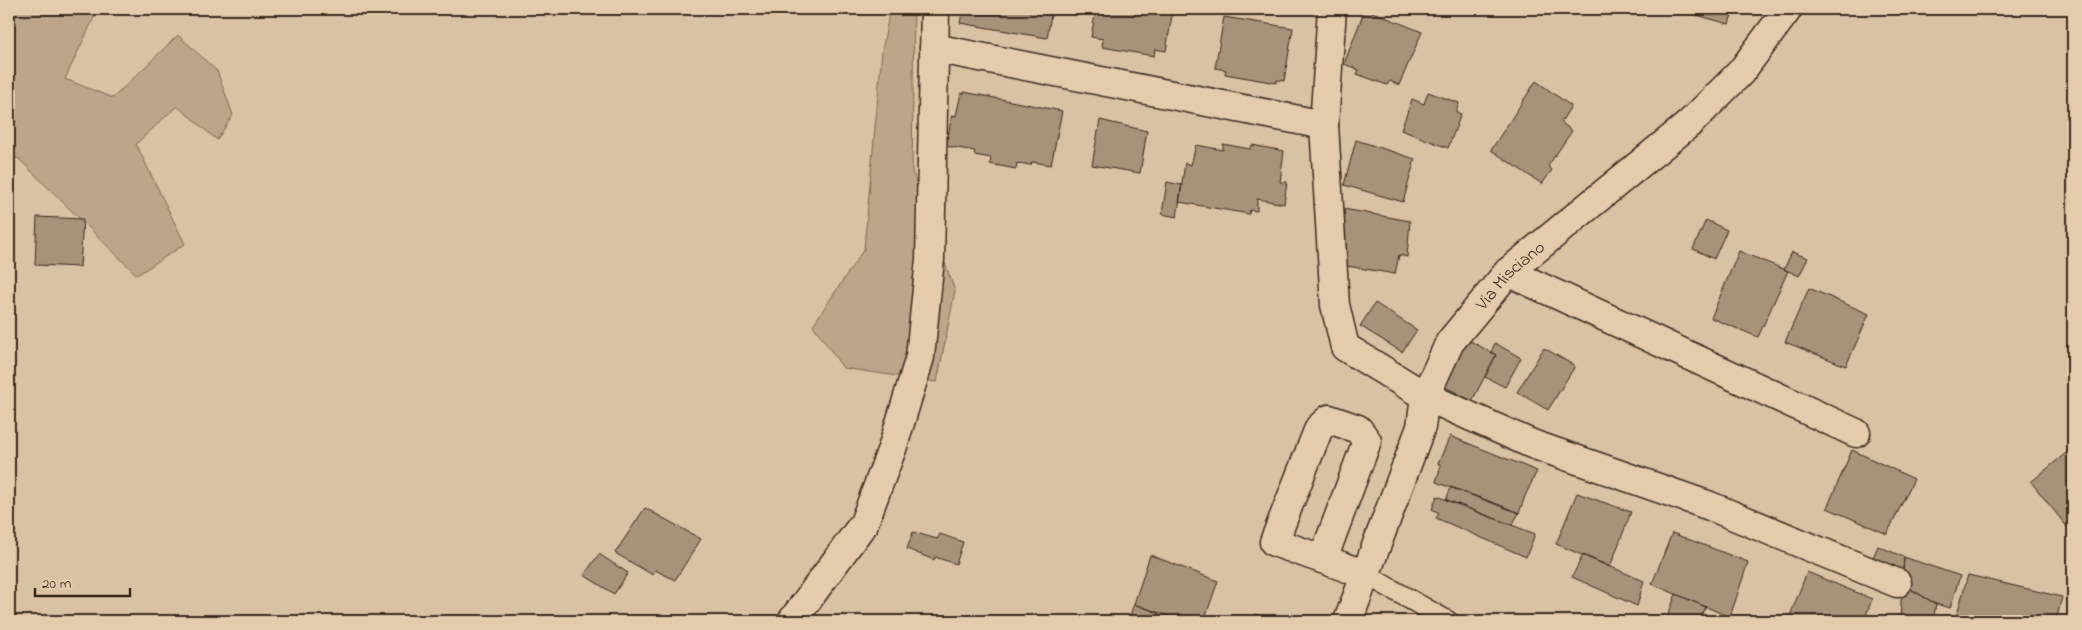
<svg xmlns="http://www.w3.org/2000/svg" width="2082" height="630" viewBox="0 0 2082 630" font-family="'Indie Flower',sans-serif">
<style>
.green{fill:#bca58a;stroke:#7c6854}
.building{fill:#a7927a;stroke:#3b2a1e}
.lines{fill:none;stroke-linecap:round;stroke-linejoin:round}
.service-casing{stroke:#3b2a1e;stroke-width:22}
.minor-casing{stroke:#3b2a1e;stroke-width:31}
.service{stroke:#e3cbac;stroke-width:19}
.minor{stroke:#e3cbac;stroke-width:28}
.labels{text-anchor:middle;stroke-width:5;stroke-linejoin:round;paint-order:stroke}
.street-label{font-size:18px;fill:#3b2a1e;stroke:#e3cbac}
</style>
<rect width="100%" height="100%" fill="#d9c1a4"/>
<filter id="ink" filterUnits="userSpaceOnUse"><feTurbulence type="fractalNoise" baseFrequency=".02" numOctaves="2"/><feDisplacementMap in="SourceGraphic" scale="10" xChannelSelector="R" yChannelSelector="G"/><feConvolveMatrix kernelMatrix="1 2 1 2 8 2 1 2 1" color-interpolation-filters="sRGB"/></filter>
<g filter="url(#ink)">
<path class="green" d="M9 9H98L65 79 113 98 178 35 217 71 233 115 217 140 177 106 136 144 185 244 137 275 18 158 9 159Z
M890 9H914L912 171 955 291 937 382 843 368 813 325 864 249 882 51Z"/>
<path class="building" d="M963 9H1052L1047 38 960 23Z
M1096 9H1173L1166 51 1155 49 1154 56 1102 47 1103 39 1091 37Z
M1365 9 1422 32 1399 85 1390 81 1387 85 1357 74 1359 70 1344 64Z
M1674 9H1734L1729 24Z
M1224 17 1293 28 1284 81 1277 80 1276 83 1225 74 1226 70 1215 68Z
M1536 81 1571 106 1561 122 1572 131 1548 166 1552 170 1542 184 1491 150Z
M964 92 1062 111 1051 165 1032 162 1031 165 1017 163 1016 169 990 164 991 158 974 155 975 151 946 146 952 115 956 116 961 93 964 94Z
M1428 92 1459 103 1456 112 1461 114 1448 148 1401 130 1412 99 1424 104Z
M1100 120 1147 131 1140 173 1092 165Z
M1356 140 1415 159 1403 202 1344 185Z
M1223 144 1250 149 1252 145 1284 151 1280 182H1287L1284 204 1257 199V211L1250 210 1249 214 1179 202 1185 163 1191 165 1196 145 1223 150Z
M1167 182 1182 185 1177 217 1162 214Z
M1344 209 1410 221 1407 257 1399 255 1395 274 1341 265 1339 244Z
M37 217 83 219 80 267 35 265Z
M1706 220 1727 230 1714 259 1693 249Z
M1739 251 1788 271 1758 337 1711 318Z
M1792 252 1808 258 1799 276 1784 269Z
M1809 288 1869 314 1846 366 1785 342Z
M1375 303 1417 330 1402 352 1360 326Z
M1463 337 1496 355 1472 401 1438 383Z
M1495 343 1521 358 1505 387 1485 377 1496 355 1491 352Z
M1544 348 1575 366 1548 410 1517 392Z
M1450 436 1537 471 1525 496 1519 513 1436 482 1441 465 1438 464Z
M2072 448 2073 450V524L2068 528 2031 482Z
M1852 450 1914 479 1887 534 1827 508Z
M1451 487 1497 504 1519 513 1512 525 1485 515 1446 500Z
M1577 493 1631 512 1610 567 1556 544Z
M1437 496 1535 534 1526 557 1436 518 1439 513 1432 509Z
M645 508 701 539 675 580 655 570 653 575 615 553Z
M913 532 937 539 940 534 963 542 956 564 935 557 934 560 907 549Z
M1672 533 1748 562 1730 617 1652 584Z
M1878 546 1904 557 1902 584 1868 569Z
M599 554 628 573 614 594 584 575Z
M1150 555 1218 581 1204 621H1183L1134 604Z
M1583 555 1644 581 1637 606 1572 577Z
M1904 557 1960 576 1950 608 1936 604 1902 584Z
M1807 572 1872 599 1864 621H1788Z
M1968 575 2062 597 2056 621H1955Z
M1902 584 1936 604 1933 621H1900Z
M1676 594 1706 607 1698 621H1674L1667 618Z
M1134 604 1159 613 1156 621H1128Z
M1255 614 1279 621H1253Z"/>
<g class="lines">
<g class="service-casing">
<path id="service" d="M1367 575 1448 621"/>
</g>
<g class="minor-casing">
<g id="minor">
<path d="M1332 9 1324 125 1335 305 1345 347 1425 396 1532 444 1710 506 1897 583"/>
<path d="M934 48 1324 125"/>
<path d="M1508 272 1856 433"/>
<path d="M1323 559 1367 441 1358 429 1329 419 1319 428 1274 542 1367 575"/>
<path d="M792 621 864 523 893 446 920 357 930 259 935 9"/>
<path id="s1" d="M1348 621 1421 427 1425 396 1450 342 1508 272 1690 123 1741 72 1788 9"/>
</g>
</g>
<use href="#service" class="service"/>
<use href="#minor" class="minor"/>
</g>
</g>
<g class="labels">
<g class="street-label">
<text dy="6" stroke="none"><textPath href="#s1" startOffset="388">Via Misciano</textPath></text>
</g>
</g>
<rect width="2082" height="630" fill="none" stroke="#e3cbac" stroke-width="30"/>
<rect x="15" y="15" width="2052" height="600" fill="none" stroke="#3b2a1e" stroke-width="2" filter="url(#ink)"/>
<path d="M35 588v8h95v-8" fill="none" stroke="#3b2a1e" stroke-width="2.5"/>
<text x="42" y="588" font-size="15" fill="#3b2a1e" stroke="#e3cbac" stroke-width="4" paint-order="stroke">20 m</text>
</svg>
